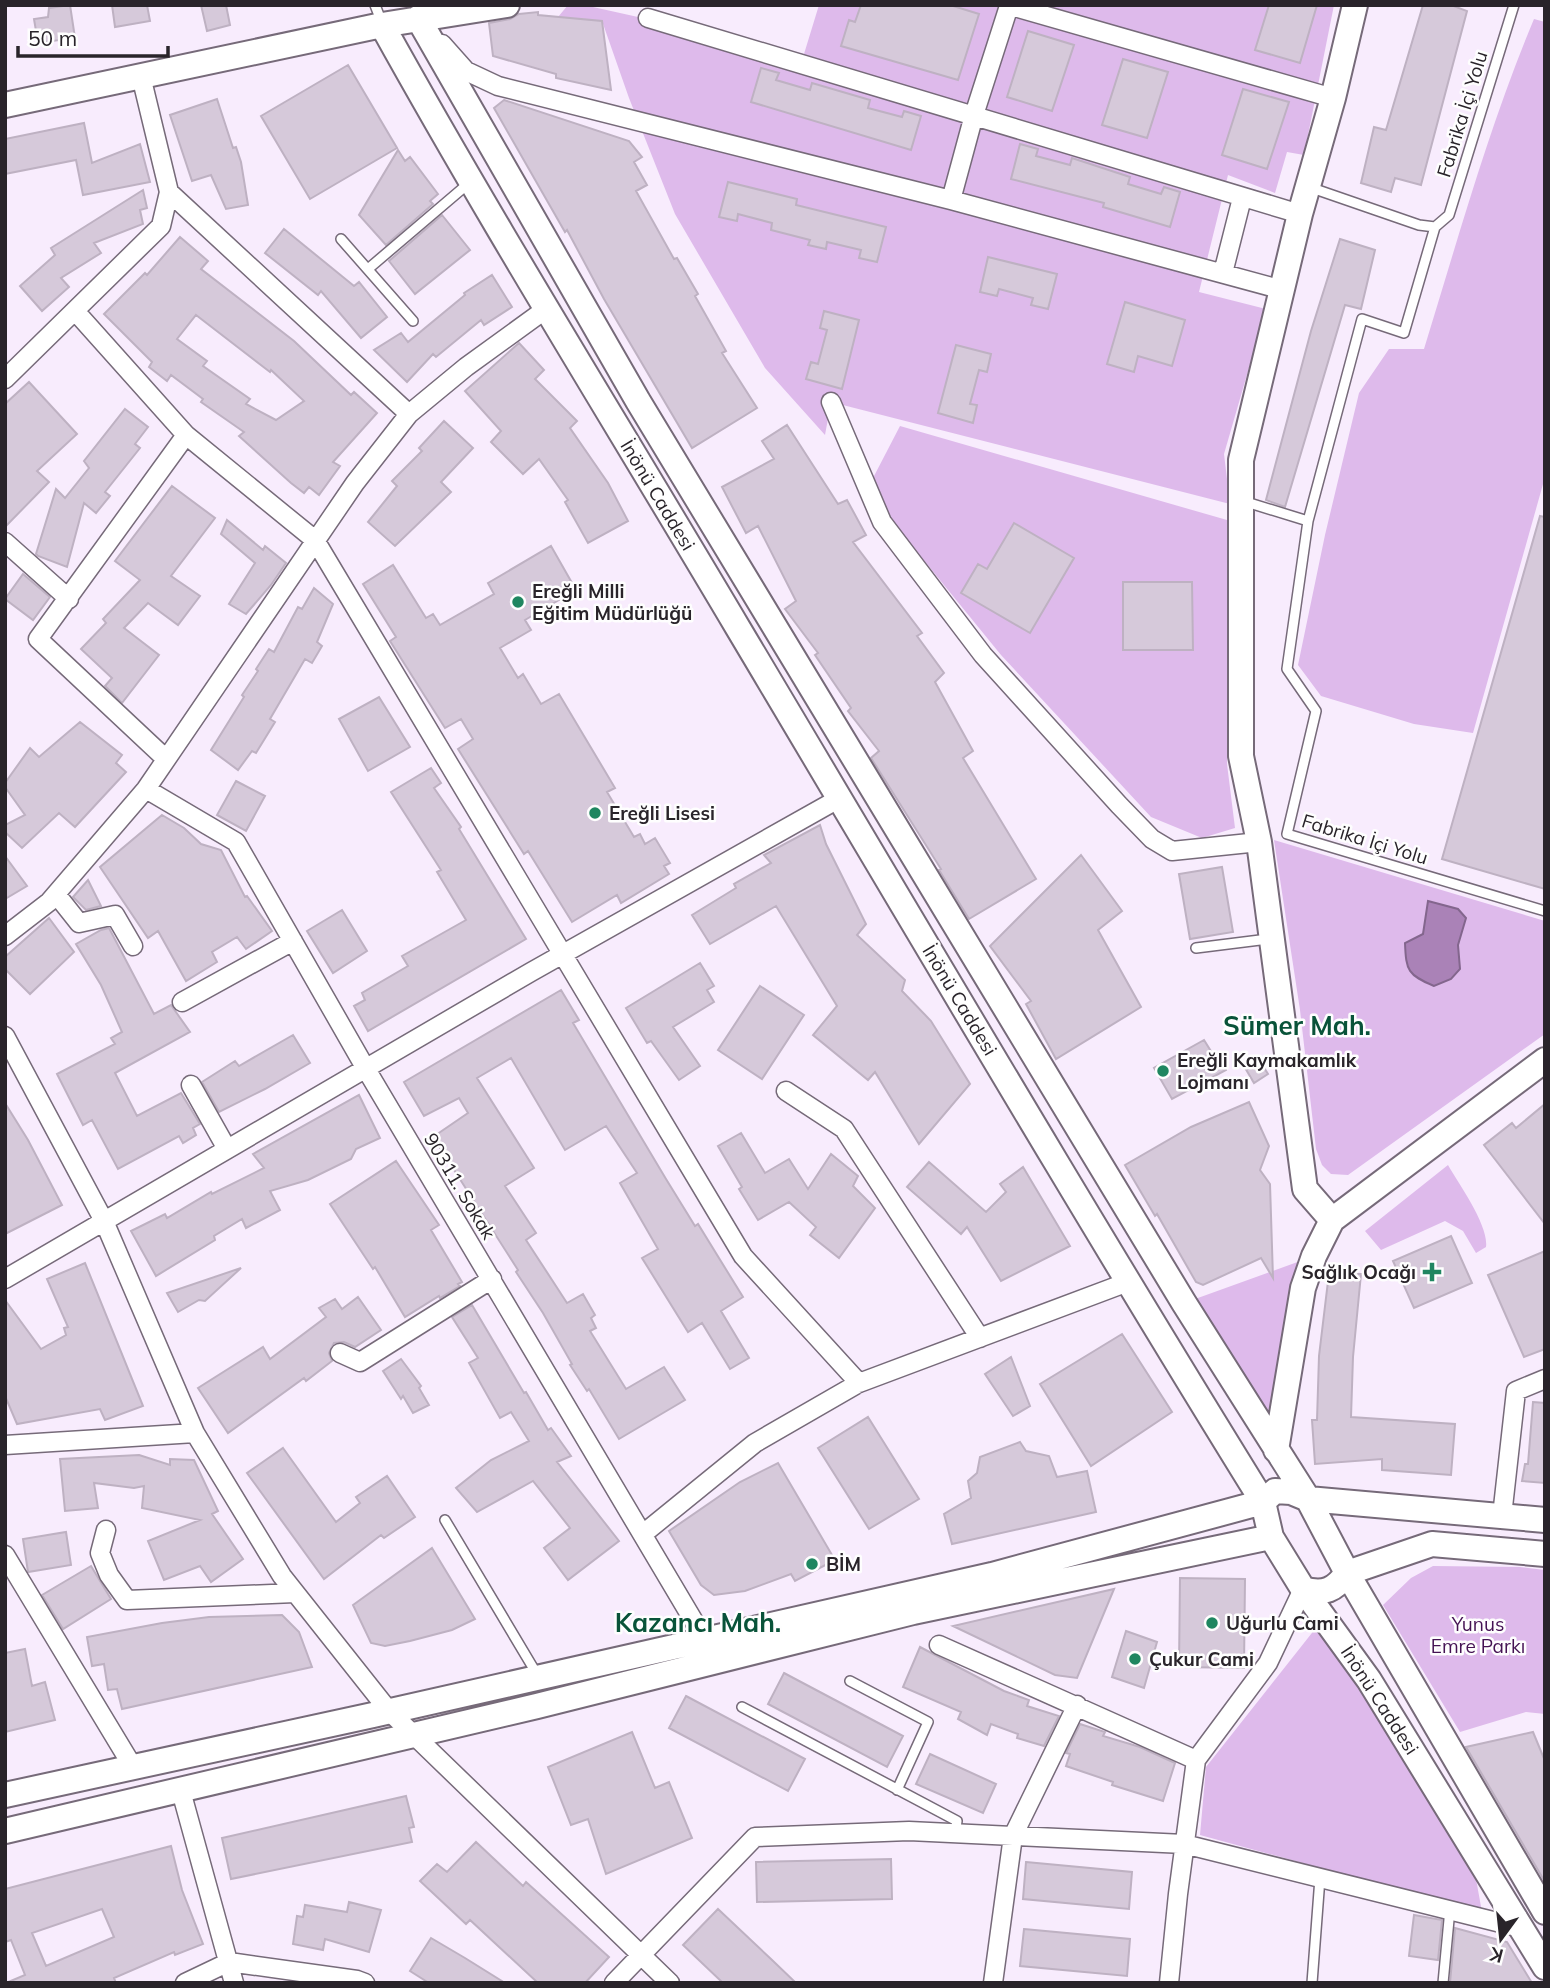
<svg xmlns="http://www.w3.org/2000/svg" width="1550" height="1988" viewBox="0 0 1550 1988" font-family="Mulish,sans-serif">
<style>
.green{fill:#debaeb}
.water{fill:#aa82b7;stroke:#83668d;stroke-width:2}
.building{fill:#d6c9da;stroke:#beb1c2;stroke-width:2;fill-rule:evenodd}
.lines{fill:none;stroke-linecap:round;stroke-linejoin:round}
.service-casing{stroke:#766a79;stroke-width:12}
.minor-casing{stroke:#766a79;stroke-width:21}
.secondary-casing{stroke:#766a79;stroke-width:28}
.service{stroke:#fff;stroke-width:9}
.minor{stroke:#fff;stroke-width:18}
.secondary{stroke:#fff;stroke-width:24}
.poi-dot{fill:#1f8660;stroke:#fefefe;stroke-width:2.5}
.labels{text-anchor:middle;stroke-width:5;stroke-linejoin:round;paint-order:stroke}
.street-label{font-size:19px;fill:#29242a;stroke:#fefefe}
.poi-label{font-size:19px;font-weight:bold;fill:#29242a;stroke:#fefefe;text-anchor:start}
.park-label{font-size:19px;fill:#441253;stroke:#fefefe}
.district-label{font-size:26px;font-weight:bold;fill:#095339;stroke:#fefefe}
</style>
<rect width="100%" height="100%" fill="#f8ecfd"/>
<path class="green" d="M568 5H584L804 54 819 5H1334L1304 155 1287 152 1275 193 1228 175 1199 292 1266 309 1224 454 1230 504 831 402 825 435 765 368 675 214 629 98 602 21 558 17Z
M1534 19 1545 22V477L1473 733 1414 724 1321 696 1298 665 1325 535 1359 393 1389 349H1424C1458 239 1489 126 1534 19Z
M900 426 1227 520V764L1235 828 1202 838 1151 817 1001 655 891 520 873 478Z
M1274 840 1545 921V1034L1348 1175 1331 1174 1322 1165 1316 1149 1300 1010Z
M1448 1165C1459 1184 1489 1226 1486 1247L1476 1253 1463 1231 1445 1221 1381 1250 1365 1231Z
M1314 1256 1276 1450 1184 1303Z
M1433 1566 1520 1567 1545 1570V1714L1526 1712 1460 1732 1383 1605 1411 1578Z
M1319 1624 1476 1879 1482 1912 1200 1835 1206 1767Z"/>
<path class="water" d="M1428 901 1458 909 1466 918 1458 945 1460 969 1451 979 1434 986C1408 975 1406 971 1405 943L1423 934Z"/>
<path class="building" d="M70 5 75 38 38 43 34 19 48 17 49 8Z
M112 5H147L150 21 115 27Z
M201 5H226L230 25 207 31Z
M861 5H950L979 14 958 80 841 46 849 20 855 22Z
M1269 5H1317L1300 63 1255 50Z
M1423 5H1451L1467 11 1421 185 1395 178 1391 192 1361 183 1374 127 1386 130Z
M538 12V15L602 21 611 90 556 78V74L493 56 489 23 510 19 519 14Z
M1028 31 1074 45 1052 111 1007 97Z
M1123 59 1168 72 1147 138 1102 125Z
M348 65 397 148 310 199 261 116Z
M761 68 779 73 776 80 810 90 812 83 870 100 868 108 902 117 904 111 921 116 911 150 751 102Z
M1243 89 1289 102 1267 169 1222 155Z
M217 99 233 148 236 147 241 162 248 205 226 209 211 175 192 181 170 115Z
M504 100 629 141 642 157 634 162 647 185 636 191 674 259 677 258 698 294 695 296 726 351 722 353 757 408 692 448 604 299 567 230 565 232 494 108Z
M84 123 92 163 140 144 150 182 83 195 76 160 5 174V139Z
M1020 144 1038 149 1036 156 1070 165 1072 158 1130 177 1128 184 1161 194 1164 187 1180 192 1170 227 1103 207 1104 203 1011 179Z
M398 150 405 161 410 157 438 194 430 201 433 204 386 245 359 215Z
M728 182 797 199 796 205 886 227 877 262 859 258 861 250 827 242 826 249 808 245 810 240 771 230 772 223 738 214 737 221 719 217Z
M143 190 147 208 140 210 143 224 94 243 101 253 61 278 69 287 42 311 20 286 55 255 51 248Z
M442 215 470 250 415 294 389 261Z
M284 229 354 286 359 282 387 317 361 338 321 291 318 295 265 253Z
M180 237 208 261 201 269 294 341 351 395 354 392 377 413 333 462 340 466 319 495 309 487 304 493 291 483 239 436 244 432 201 402 203 399 171 375 167 381 149 367 152 362 104 314 145 273 147 275ZM196 315 270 372 271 370 304 401 276 420 246 404 250 399 203 366 207 361 177 339Z
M1340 239 1375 250 1361 309 1345 305 1285 507 1266 500 1311 331Z
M988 257 1057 274 1048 309 1031 305 1033 298 999 289 997 296 980 292Z
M492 275 512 307 484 325 481 320 436 357 433 354 407 382 374 350 401 333 408 342 465 295 464 293Z
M1125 302 1185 320 1172 366 1138 356 1134 372 1107 364Z
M824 311 859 320 842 389 806 379 811 362 818 364 827 330 820 328Z
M519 343 544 370 535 379 577 421 570 428 608 483 628 521 588 543 565 502 568 500 539 459 523 474 491 442 501 431 465 391Z
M956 345 991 354 987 372 979 370 970 404 977 405 973 423 938 413Z
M29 382 77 434 37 471 49 482 5 527V404Z
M125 409 148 427 135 444 140 448 105 492 110 496 96 513 84 503 67 567 38 556 36 554 56 489 65 498 89 468 84 461Z
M444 421 473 448 441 482 451 492 395 546 368 522 397 486 392 481 422 451 419 448Z
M787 425 838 504 847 500 866 535 853 542 922 633 917 636 944 673 935 682 973 751 963 758 1036 879 969 919 939 870 941 869 871 758 879 751 848 711 851 708 815 655 818 653 785 609 796 601 758 526 746 533 722 487 774 459 762 441Z
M172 486 215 518 171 576 200 596 178 625 148 603 124 628 159 655 122 703 105 686 112 678 81 649 106 623 103 619 140 580 115 561Z
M1540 516 1545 517V889L1442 859Z
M227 520 263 550 265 546 286 563 271 585 246 614 229 604 255 563 221 534Z
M1014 523 1074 558 1030 633 961 593 978 564 987 569Z
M551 546 576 590 525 620 531 630 500 648 518 678 523 674 541 704 559 694 615 788 607 792 634 837 640 834 645 844 655 838 670 863 664 866 669 874 621 903 617 895 572 922 528 851 524 854 458 749 473 739 461 719 445 728 390 641 396 637 363 584 393 565 426 618 433 614 440 625 494 594 488 583Z
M23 574 50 597 33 620 5 599Z
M1123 582H1192L1193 650H1123Z
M314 588 333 604 317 642 322 646 312 663 305 659 270 719 275 722 256 753 252 751 238 770 211 750 244 697 242 695 258 671 256 669 269 649 274 652 298 607 302 609Z
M379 697 410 747 368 771 339 719Z
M80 722 122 755 116 763 126 772 75 827 59 813 22 848 5 832V825L25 815 5 787V783L30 748 39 757Z
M431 768 441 783 434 788 461 827 459 829 526 939 368 1031 354 1006 365 1000 362 993 408 966 402 956 466 920 437 872 441 870 391 792Z
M236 781 265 796 246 831 217 815Z
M162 815 184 828 201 844 221 850 245 897 247 896 272 931 246 949 237 937 212 952 217 962 186 981 158 931 148 938 100 867Z
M820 825 826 844 866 924 857 935 905 980 902 991 931 1021 970 1084 919 1144 875 1072 868 1080 813 1035 837 1006 776 906 710 944 692 915 736 888 734 884 771 863 764 855Z
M1081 855 1122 911 1098 930 1141 1007 1056 1059 1026 1004 1031 1001 990 946Z
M5 856 27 886 5 899Z
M1222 867 1233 932 1190 939 1179 874Z
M88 880 101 906 86 910 73 897Z
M342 910 367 951 333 973 307 931Z
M49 918 74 952 30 994 5 969V957Z
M109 928 154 1014 171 1005 190 1032 115 1073 137 1116 181 1093 200 1124 193 1128 196 1135 183 1143 179 1136 118 1169 92 1120 83 1125 57 1074 115 1044 111 1038 122 1032 101 985 76 944 101 930Z
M700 963 714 986 707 990 714 1002 673 1027 700 1066 679 1080 651 1041 647 1043 626 1008Z
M760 986 804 1015 762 1079 718 1050Z
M561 990 579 1020 573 1023 666 1179 695 1226 698 1224 743 1297 721 1311 749 1358 730 1369 702 1323 688 1332 642 1258 658 1249 620 1183 637 1173 606 1126 565 1150 511 1058 477 1078 534 1168 505 1186 536 1233 526 1240 567 1303 583 1294 595 1315 591 1318 596 1328 590 1331 626 1389 664 1367 685 1400 619 1439 589 1389 587 1391 570 1365 572 1364 543 1313 516 1272 518 1270 433 1137 468 1113 459 1098 424 1116 404 1082Z
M293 1035 310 1063 265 1089 219 1112 202 1082 235 1061 239 1066Z
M1204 1040 1214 1056 1223 1058 1226 1070 1172 1099 1154 1068Z
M1258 1058 1268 1074 1254 1083 1244 1066Z
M359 1095 380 1138 356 1149 351 1159 308 1180 270 1191 280 1210 246 1228 242 1219 214 1236 215 1240 156 1276 131 1231 165 1214 167 1218 211 1192 212 1194 264 1168 253 1154Z
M1249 1102 1269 1146 1260 1170 1270 1184 1273 1278 1261 1258 1203 1285 1196 1282 1157 1214 1155 1216 1125 1165 1191 1127Z
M5 1103 28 1140 62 1205 5 1234Z
M1545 1104V1224L1484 1145 1512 1123 1516 1128Z
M741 1133 765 1173 789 1159 808 1189 831 1154 858 1176 853 1186 875 1208 839 1258 810 1235 816 1227 789 1202 758 1220 739 1189 742 1187 718 1146Z
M396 1161 439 1225 431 1230 462 1282 458 1284 460 1286 440 1298 439 1296 405 1317 375 1267 373 1269 330 1204Z
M929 1162 986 1212 1006 1192 1000 1184 1023 1167 1070 1246 1001 1281 967 1227 961 1234 907 1187Z
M1451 1236 1472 1283 1414 1308 1393 1261Z
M1545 1251V1349L1524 1357 1488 1275Z
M85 1263 143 1406 105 1420 100 1409 17 1424 5 1396V1300L41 1349 66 1335 64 1328 68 1327 47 1279Z
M241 1268 205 1301 199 1300 178 1312 167 1293Z
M1329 1273 1361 1274 1353 1357 1351 1417 1455 1424 1451 1475 1382 1470V1459L1315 1464 1312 1420H1317L1319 1356Z
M358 1297 381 1330 355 1347 344 1342 334 1343 329 1353 332 1361 306 1381 304 1378 228 1433 198 1388 263 1347 270 1359 326 1317 319 1308 335 1299 342 1309Z
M472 1305 524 1393 526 1392 548 1430 551 1428 571 1456 557 1462 619 1541 568 1580 544 1548 570 1528 533 1481 477 1512 456 1488 491 1460 529 1441 511 1412 500 1418 469 1363 478 1358 452 1317Z
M1122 1334 1172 1412 1091 1466 1040 1384Z
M1011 1357 1030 1406 1013 1416 985 1374Z
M401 1359 421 1386 419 1388 429 1405 413 1413 403 1396 401 1399 383 1371Z
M1533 1402 1545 1403V1483L1522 1481 1525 1464H1528Z
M868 1417 919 1499 869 1529 818 1448Z
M1020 1442 1026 1451 1049 1456 1057 1477 1087 1471 1096 1512 952 1544 944 1514 971 1498 968 1481 977 1473 980 1457Z
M283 1448 336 1522 360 1503 356 1497 387 1476 415 1517 384 1538 381 1535 324 1579 247 1473Z
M139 1455 170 1465V1459L194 1460 218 1511 212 1514 243 1559 211 1582 200 1566 164 1580 148 1541 200 1520 142 1508 144 1486 134 1488 94 1483 98 1508 65 1511 60 1459Z
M778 1463 835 1560 795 1581 791 1574 745 1591 714 1595 701 1585 669 1531 740 1482Z
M66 1532 71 1565 28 1572 23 1539Z
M432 1548 475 1619 452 1630 410 1641 385 1646 371 1643 353 1605Z
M91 1566 111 1599 63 1629 42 1595Z
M1180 1578 1245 1579 1244 1668 1179 1667Z
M1114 1589 1077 1678 1055 1675 953 1626Z
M282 1615 299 1632 312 1667 122 1709 117 1689 108 1690 104 1664 92 1666 87 1637 162 1623 209 1617Z
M1126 1631 1157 1642 1144 1688 1112 1677Z
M920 1647 1004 1691 1029 1700 1027 1706 1059 1716 1044 1746 1017 1738 1018 1734 991 1724 987 1735 958 1719 961 1712 903 1687Z
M25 1649 32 1686 45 1682 55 1720 5 1732V1653Z
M784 1673 903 1736 887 1767 768 1704Z
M686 1696 805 1759 788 1791 669 1728Z
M1080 1724 1105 1732 1103 1736 1140 1747 1175 1763 1163 1801 1112 1785 1113 1782 1066 1766 1070 1754 1066 1753Z
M632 1732 655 1788 669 1782 692 1838 606 1874 588 1819 571 1825 548 1767Z
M1533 1732 1545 1761V1882L1466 1747Z
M930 1754 996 1784 983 1813 916 1784Z
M406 1796 414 1827 409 1828 412 1842 231 1879 222 1838Z
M476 1842 523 1886 526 1882 609 1957 585 1983H538L470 1920 466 1924 420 1881 437 1864 447 1872Z
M171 1846 182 1890 203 1944 175 1955 174 1952 114 1978 116 1983H6L25 1975 11 1940 5 1942V1889ZM102 1909 114 1937 46 1966 32 1933Z
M891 1859 892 1899 757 1902 756 1862Z
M1026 1862 1132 1872 1129 1909 1023 1899Z
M349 1902 381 1910 369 1952 325 1939 323 1950 293 1944 297 1916 303 1917 305 1905 347 1912Z
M718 1909 771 1959 796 1983H723L683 1945Z
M1414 1915 1442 1920 1438 1960 1409 1956Z
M1455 1928 1507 1942 1532 1983H1450Z
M1024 1929 1130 1939 1127 1976 1020 1966Z
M431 1938 465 1958 505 1983H429L410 1971Z"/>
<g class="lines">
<g class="service-casing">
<path id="service" d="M375 5 382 23
M1309 187 1419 225 1435 227 1449 215 1514 5
M341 239 413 321
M368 269 469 183
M1243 501 1308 521 1287 669 1316 711 1287 834 1545 911
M1308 521 1362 319 1404 333 1435 227
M1196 948 1268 939
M445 1520 538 1676
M850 1681 928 1722 897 1790
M742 1707 957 1821 955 1834
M1312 1983 1320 1878
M1443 1983 1450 1909"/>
</g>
<g class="minor-casing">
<path id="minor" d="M1008 5 1333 98
M648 18 1300 214
M442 44 466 71 498 86 951 200 1283 290
M169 192 409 414
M951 200 974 115 1009 6
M1223 273 1242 198
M76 312 186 435 315 540 743 1256 859 1383
M5 379 161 226 169 192 141 76
M831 402 882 522 983 655 1119 805 1152 839 1172 851 1259 842
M5 542 69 599
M166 759 38 639 186 435
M146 789 236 842 366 1069 705 1640
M56 894 79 923 115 915 133 946
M5 936 49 902 146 789 355 483 409 414 466 367 546 309
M182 1002 293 941
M5 1036 104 1221 195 1433 282 1576 389 1711 670 1983
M191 1085 227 1149
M786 1091 844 1129 980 1338
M5 1279 531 972 840 798
M340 1353 360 1362 492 1279
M5 1445 195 1433
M1502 1516 1516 1391 1545 1379
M106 1530 100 1553 109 1575 127 1600 295 1593
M643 1534 755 1443 859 1383 1128 1282
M5 1555 133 1767
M939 1645 1196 1760
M181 1791 234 1983
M185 1983 229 1962 357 1980 365 1983
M614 1983 755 1837 909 1831 1184 1844 1521 1928
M993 1983 1013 1836 1077 1705
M1169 1983 1178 1894 1196 1760 1268 1663 1303 1589"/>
</g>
<g class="secondary-casing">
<path id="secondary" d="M418 18 638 401 1184 1303 1308 1499 1347 1573 1545 1912
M382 25C495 229 619 427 738 628 912 920 1084 1213 1263 1502L1271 1537 1303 1589 1369 1680 1545 1967
M5 105 382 25 507 5
M1332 1220 1305 1189 1259 842 1241 756V460L1300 214 1333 98 1355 5
M1276 1450 1303 1288 1314 1256 1332 1220 1545 1060
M1303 1589C1324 1595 1335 1590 1347 1573L1432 1544 1545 1554
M5 1795 373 1715 992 1575 1263 1502 1275 1491 1291 1492 1308 1499 1545 1520
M5 1831 537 1706 913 1612 1271 1537"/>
</g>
<use href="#service" class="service"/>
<use href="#minor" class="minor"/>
<use href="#secondary" class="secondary"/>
</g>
<g class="poi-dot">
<circle cx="518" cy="602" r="7"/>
<circle cx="595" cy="813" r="7"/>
<circle cx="1163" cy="1071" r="7"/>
<path d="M1428.5 1261.5h7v7h7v7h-7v7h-7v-7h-7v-7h7z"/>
<circle cx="812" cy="1564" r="7"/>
<circle cx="1212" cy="1623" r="7"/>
<circle cx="1135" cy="1659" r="7"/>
</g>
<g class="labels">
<g class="street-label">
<text transform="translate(1462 114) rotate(-73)" y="7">Fabrika İçi Yolu</text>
<text transform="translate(658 495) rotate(59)" y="7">İnönü Caddesi</text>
<text transform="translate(1365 839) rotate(17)" y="7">Fabrika İçi Yolu</text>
<text transform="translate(960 1000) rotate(59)" y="7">İnönü Caddesi</text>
<text transform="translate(460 1186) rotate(59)" y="7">90311. Sokak</text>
<text transform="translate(1380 1700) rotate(57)" y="7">İnönü Caddesi</text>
</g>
<g class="poi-label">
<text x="532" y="598">Ereğli Milli<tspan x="532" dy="22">Eğitim Müdürlüğü</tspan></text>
<text x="609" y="820">Ereğli Lisesi</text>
<text x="1177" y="1067">Ereğli Kaymakamlık<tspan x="1177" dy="22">Lojmanı</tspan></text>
<text x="1416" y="1279" text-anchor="end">Sağlık Ocağı</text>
<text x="826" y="1571">BİM</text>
<text x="1226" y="1630">Uğurlu Cami</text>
<text x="1149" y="1666">Çukur Cami</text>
</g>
<g class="park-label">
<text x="1478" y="1631">Yunus<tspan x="1478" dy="22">Emre Parkı</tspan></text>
</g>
<g class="district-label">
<text x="1297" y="1035">Sümer Mah.</text>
<text x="698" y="1632">Kazancı Mah.</text>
</g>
</g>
<rect width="1550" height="1988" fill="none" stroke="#29242a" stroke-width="14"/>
<g transform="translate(1501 1939) rotate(195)" stroke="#fefefe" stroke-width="5" paint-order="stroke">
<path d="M0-5L12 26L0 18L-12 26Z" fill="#29242a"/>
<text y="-10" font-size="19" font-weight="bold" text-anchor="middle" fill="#29242a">K</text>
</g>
<path d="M18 46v10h150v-10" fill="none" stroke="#29242a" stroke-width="3.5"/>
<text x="28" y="46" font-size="21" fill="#29242a" stroke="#fefefe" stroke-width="5" paint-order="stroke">50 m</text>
</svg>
